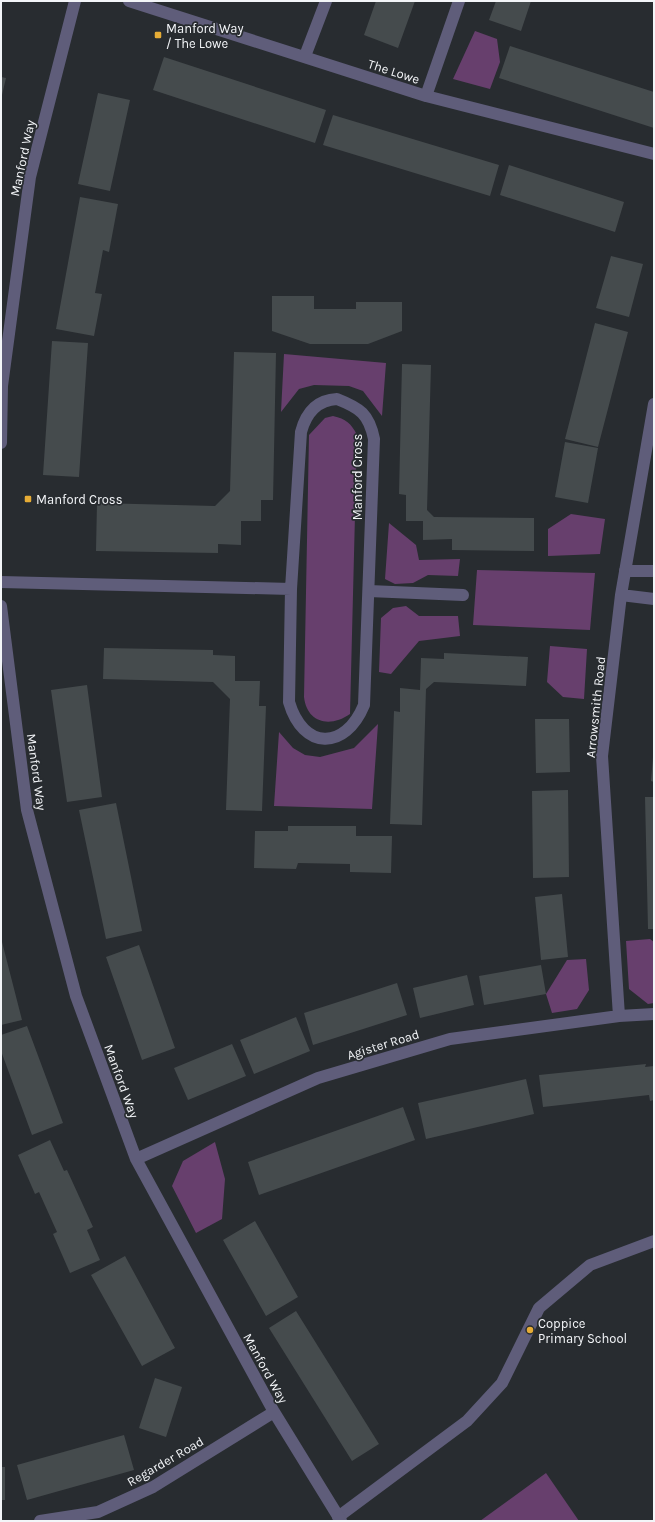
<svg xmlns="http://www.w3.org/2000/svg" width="655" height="1522" viewBox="0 0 655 1522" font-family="Karla,sans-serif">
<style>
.green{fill:#673f6d}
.building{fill:#454b4d}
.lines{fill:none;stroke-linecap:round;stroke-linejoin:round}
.lane{stroke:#5f5d7a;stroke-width:12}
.street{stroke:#5f5d7a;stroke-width:12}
.poi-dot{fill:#e6ac36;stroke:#282c30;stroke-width:1.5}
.labels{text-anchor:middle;stroke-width:3.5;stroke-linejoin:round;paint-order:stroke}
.poi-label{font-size:13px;fill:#f3f5f8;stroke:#282c30;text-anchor:start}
.street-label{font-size:13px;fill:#f3f5f8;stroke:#282c30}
</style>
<rect width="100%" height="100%" fill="#282c30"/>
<path class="green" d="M475 31 497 39 500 62 490 89 453 79Z
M284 354 386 363 382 416 363 391 349 386 314 385 299 389 281 412Z
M333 416C346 419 351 423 357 435L350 714C330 728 307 723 304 697L309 435 325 418Z
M571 514 605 519 600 554 548 556V529Z
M389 523 416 545 419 560 460 559 458 576 428 575 413 583 395 584 385 579Z
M477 570 595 573 590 630 473 625Z
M406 606 419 616H458L460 636 419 641 391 674 379 672 381 618 393 608Z
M550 646 587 649 584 699 563 697 547 682Z
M378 724 372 809 274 806 279 732 293 748 305 755 320 757 354 748Z
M650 939 654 942V1003L648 1004 629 989 626 941Z
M586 959 589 990 577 1009 552 1013 546 994 567 960Z
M215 1142 225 1179 222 1219 196 1233 172 1186 183 1161Z
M546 1473 579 1521H480Z"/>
<path class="building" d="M376 1H415L398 48 364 35Z
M496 1H531L521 31 489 20Z
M510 46 654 92V128L499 78Z
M164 57 326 110 315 143 153 90Z
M1 77 6 78 2 95H1Z
M98 93 130 100 110 191 78 184Z
M333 115 499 165 490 196 323 145Z
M509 165 624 202 615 232 500 195Z
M80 197 118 204 109 252 103 250 95 293 102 294 94 336 56 329Z
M611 256 643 264 629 317 596 308Z
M272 296H314V309H356V302H402V331L368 344H310L272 331Z
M595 323 628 332 598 447 565 439Z
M52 341 88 343 79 477 43 475Z
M234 352 276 353 273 500H261V521H241V545L218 544V553L96 551 97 503 215 506 230 491Z
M402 364 431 365 427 510 434 517 534 518V551L452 550V539L423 540V521H406V495L399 494Z
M565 442 598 448 588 503 555 497Z
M104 648 213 650V655L235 656V681H260L259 706H266L262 811 226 810 230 699 213 682 103 679Z
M444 653 528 657 526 686 434 682 426 689 422 825 390 824 394 711 400 712V688L420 690 421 658 444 659Z
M87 685 102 797 67 802 51 690Z
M535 719H569L570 772 536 773Z
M653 757H654V782L651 781Z
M568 790 569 877 533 878 532 791Z
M645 797H654V929H648Z
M116 803 142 931 106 939 79 810Z
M288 826H356V836H392L391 873 350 872V864L298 863 296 869 254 868 255 831H288Z
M562 894 568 957 541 960 535 897Z
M1 938 22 1020 1 1025Z
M139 945 175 1048 142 1060 106 957Z
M541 965 546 994 484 1005 479 976Z
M467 975 474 1005 420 1018 413 988Z
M397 983 407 1015 313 1045 304 1013Z
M296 1017 310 1051 254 1074 240 1040Z
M27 1026 63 1123 32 1135 1 1051V1035Z
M232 1044 246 1076 188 1100 174 1068Z
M646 1064 645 1067 654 1066V1100L650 1101 649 1095 543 1107 539 1075Z
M526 1079 534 1114 426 1139 418 1103Z
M403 1107 415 1140 259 1195 248 1162Z
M50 1140 64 1171 67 1170 93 1227 87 1230 100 1260 70 1273 53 1234 57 1232 39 1192 35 1194 18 1155Z
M255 1221 298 1297 266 1316 223 1240Z
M125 1256 175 1348 142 1366 91 1275Z
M296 1311 379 1444 352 1461 269 1328Z
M155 1378 182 1387 166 1437 139 1428Z
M124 1435 134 1470 27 1500 17 1465Z
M1 1467H5V1500H1Z"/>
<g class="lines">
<path class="lane" d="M625 571H654
M338 1517 467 1421 502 1383 539 1308 590 1265 654 1241"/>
<path class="street" d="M129 1 426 96 654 154
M305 56 326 1
M426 96 459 1
M337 399C360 408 369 414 374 439L364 705C345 751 303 750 289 702L291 589 301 432C306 413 317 400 337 399Z
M1 443 2 386 30 177 75 1
M1 582 291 589
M369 591 463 595
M621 595 654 599
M1 606 27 810 76 996 136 1159 274 1412 341 1521
M619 1016 602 756 621 595 654 404
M136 1159 318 1078 450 1039 619 1016 654 1014
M40 1521 98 1512 153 1487 274 1412"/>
</g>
<g class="poi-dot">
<rect x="154" y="31" width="8" height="8" rx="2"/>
<rect x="24" y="495" width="8" height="8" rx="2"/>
<circle cx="530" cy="1330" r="4"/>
</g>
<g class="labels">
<g class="poi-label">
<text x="166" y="33">Manford Way<tspan x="166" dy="15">/ The Lowe</tspan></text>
<text x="36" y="504">Manford Cross</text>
<text x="538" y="1328">Coppice<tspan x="538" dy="15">Primary School</tspan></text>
</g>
<g class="street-label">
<text transform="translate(394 71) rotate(18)" y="5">The Lowe</text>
<text transform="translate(22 158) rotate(-78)" y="5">Manford Way</text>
<text transform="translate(357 477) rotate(-90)" y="5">Manford Cross</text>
<text transform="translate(595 707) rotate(-84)" y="5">Arrowsmith Road</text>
<text transform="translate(37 772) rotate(82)" y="5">Manford Way</text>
<text transform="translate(383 1044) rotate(-17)" y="5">Agister Road</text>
<text transform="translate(122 1081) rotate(70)" y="5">Manford Way</text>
<text transform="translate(266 1368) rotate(61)" y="5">Manford Way</text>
<text transform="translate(165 1461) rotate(-30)" y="5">Regarder Road</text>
</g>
</g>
<rect width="655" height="1522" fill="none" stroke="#f3f5f8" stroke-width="4"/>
</svg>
